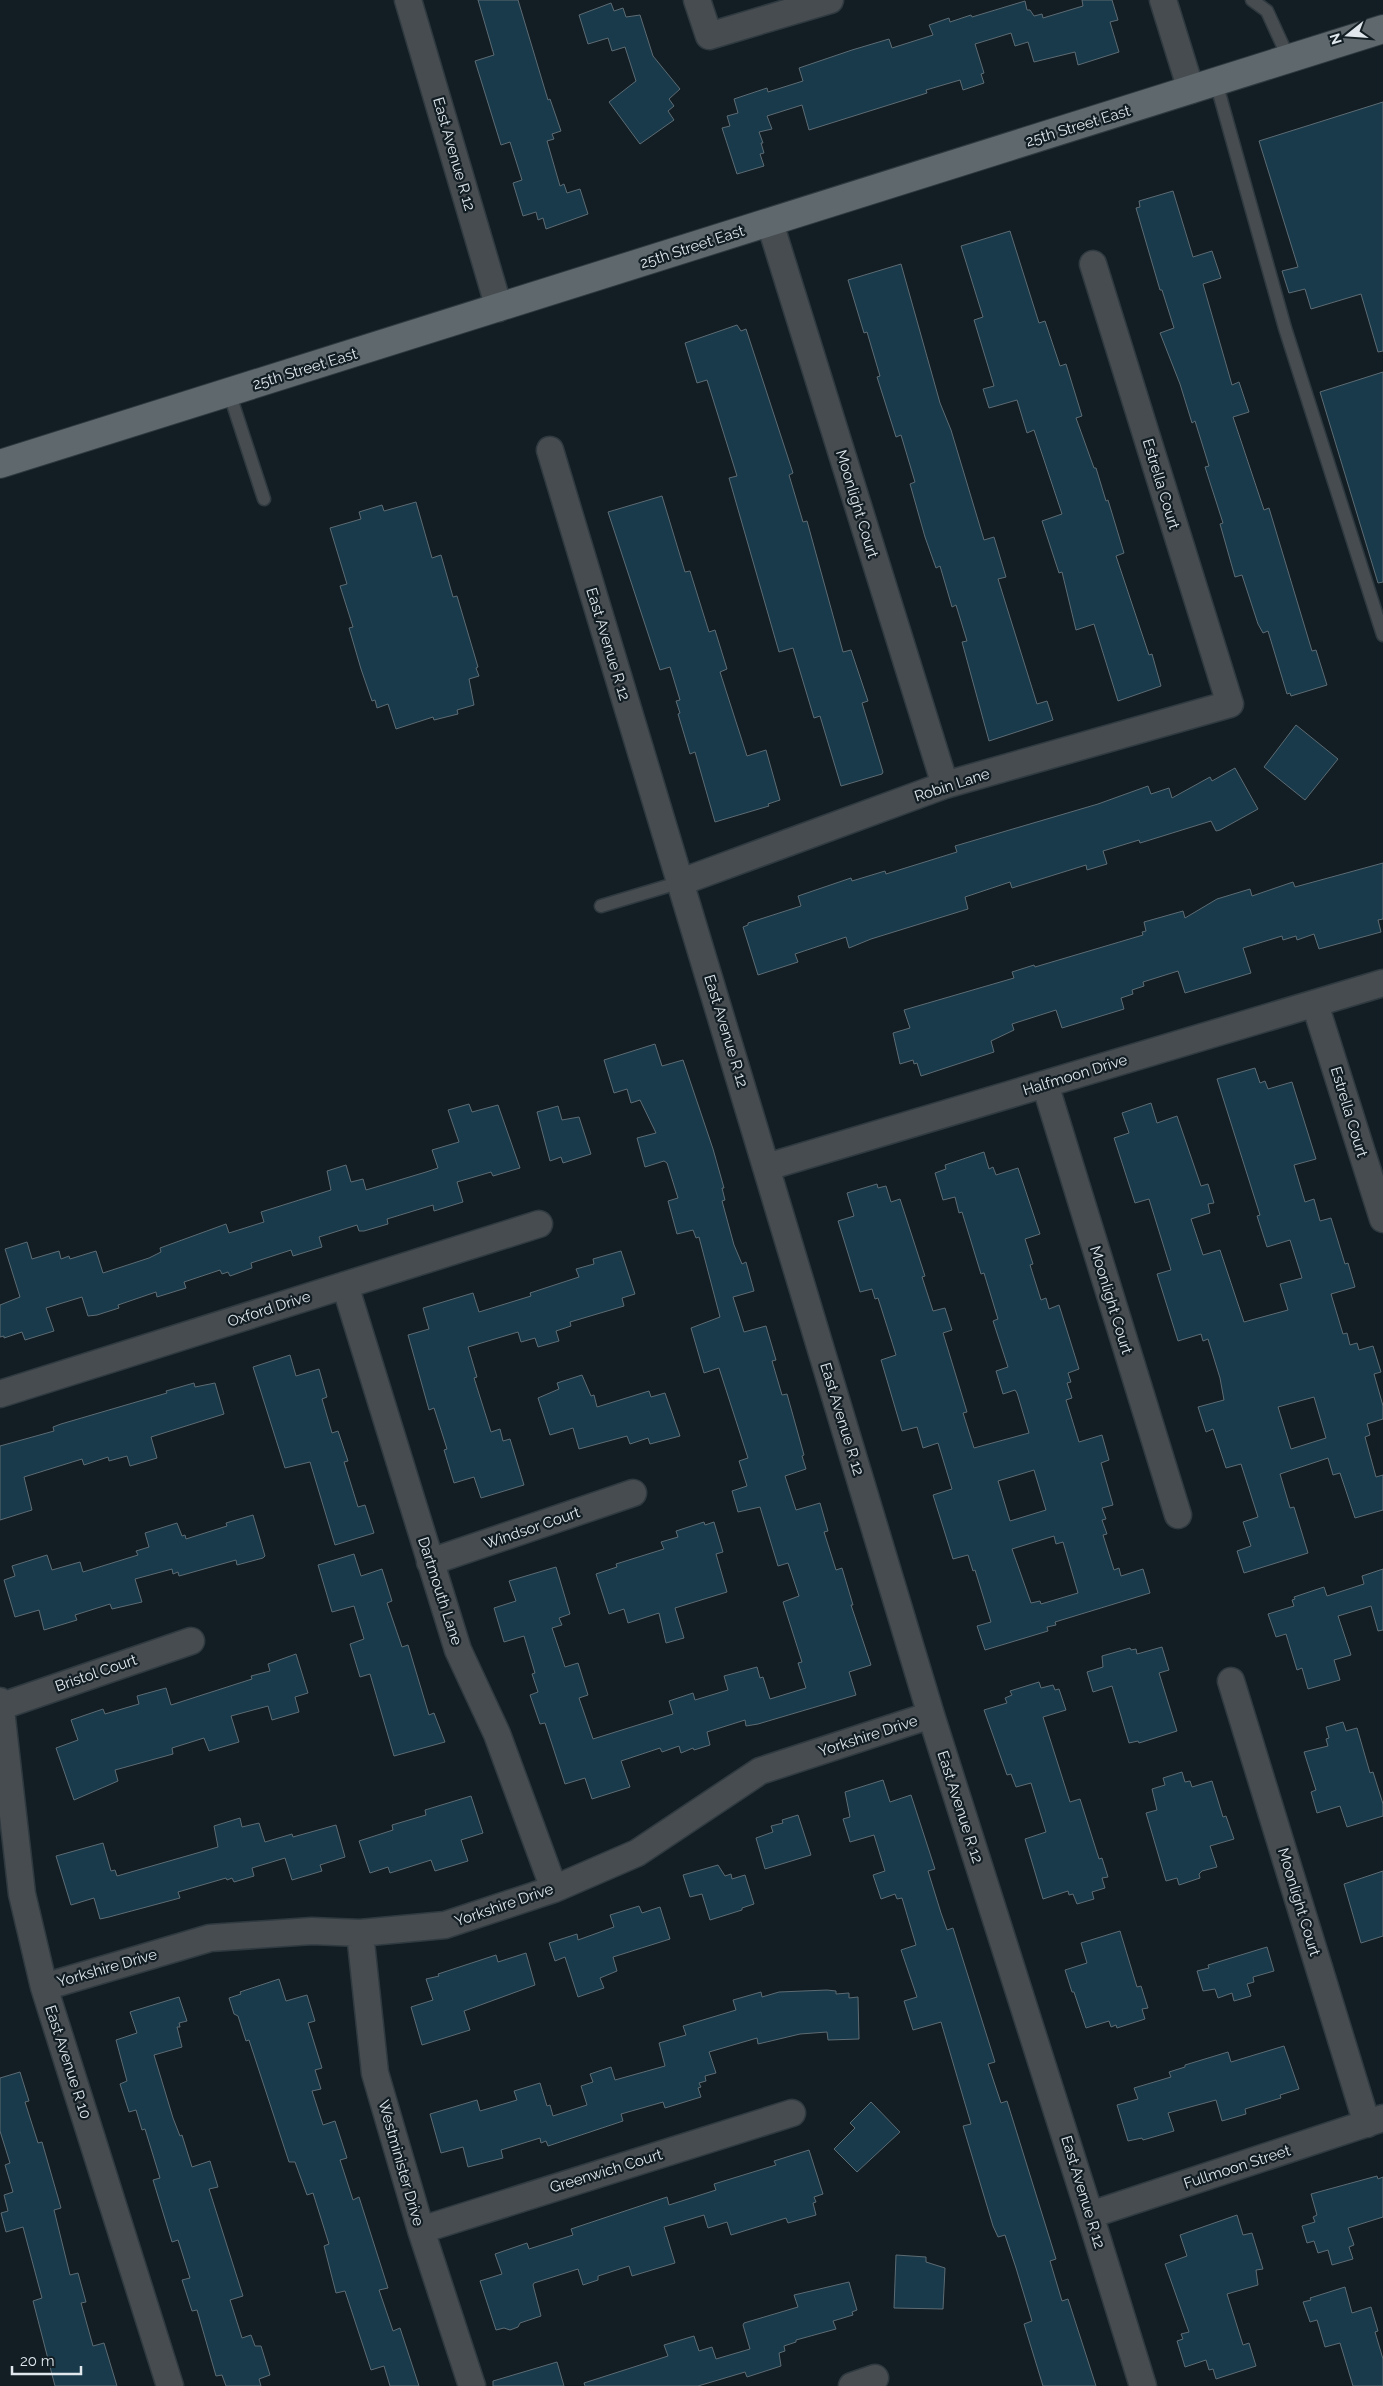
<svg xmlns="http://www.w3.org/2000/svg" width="1383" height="2386" viewBox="0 0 1383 2386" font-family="Raleway,sans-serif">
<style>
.building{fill:#193a4b;stroke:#5d6b73;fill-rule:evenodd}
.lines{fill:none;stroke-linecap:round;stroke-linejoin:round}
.service-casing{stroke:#2f3a40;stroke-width:15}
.minor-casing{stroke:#2f3a40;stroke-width:29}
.secondary-casing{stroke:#2f3a40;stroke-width:30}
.service{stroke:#474c50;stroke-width:12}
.minor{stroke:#474c50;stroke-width:26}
.secondary{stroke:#5e686d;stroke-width:28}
.labels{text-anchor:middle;stroke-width:4.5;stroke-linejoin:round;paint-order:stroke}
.street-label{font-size:15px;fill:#e0e8ed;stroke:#121e24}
</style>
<rect width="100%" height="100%" fill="#121e24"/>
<path class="building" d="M478 0H518L548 100 550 99 561 131 552 134 554 139 547 141 560 186 564 184 567 193 580 189 588 214 546 229 543 218 538 220 536 212 523 216 513 183 522 180 510 142 501 145 475 61 494 55Z
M1082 0H1112L1118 20 1110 22 1119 52 1078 65 1075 52 1034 62 1028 42 1015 46 1011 33 975 44 984 73 981 74 984 83 963 90 960 80 926 90 927 93 809 130 802 105 767 116 772 129 759 132 763 143H761L764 153 760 154 764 166 737 174 722 128 730 126 727 116 738 113 734 99 767 88 768 92 803 81 799 68 852 50 889 39 892 48 933 35 929 25 949 18 950 22 971 15 972 17 1025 1 1027 10H1030L1034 16 1042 14 1043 18 1083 6Z
M611 3 614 11 623 8 626 17 640 15 653 56 680 89 669 99 674 106 668 111 674 120 640 144 609 102 636 81 625 47 612 51 608 38 588 44 579 15Z
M1383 102V351L1378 352 1361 294 1311 309 1305 289 1289 293 1282 271 1298 267 1259 141Z
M1173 191 1193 257 1212 251 1221 278 1203 284 1232 385 1239 382 1249 412 1233 417 1264 510 1269 508 1312 651 1316 650 1327 685 1291 696 1290 693 1287 694 1268 631 1263 633 1258 624 1242 575 1235 577 1220 524 1223 523 1205 467 1209 466 1195 421 1192 423 1180 384 1160 333 1174 328 1162 290H1160L1136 208 1140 207 1139 201Z
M1010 231 1039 323 1045 321 1060 366 1066 364 1082 416 1076 418 1094 468H1096L1106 501 1108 500 1124 553 1116 556 1149 655 1152 654 1161 686 1118 701 1094 624 1076 630 1062 572 1059 573 1042 521 1062 514 1034 430 1027 433 1017 400 989 408 983 389 994 386 974 320 983 317 961 246Z
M901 264 940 403 951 430 984 540 994 537 1006 577 998 579 1037 704 1047 701 1053 720 989 741 962 642 967 641 956 605 952 607 940 566 936 568 925 537 910 484 915 482 901 435 896 437 877 377 880 376 867 332 864 333 848 280Z
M737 325 741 331 746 329 793 473 789 475 803 522 807 521 843 652 851 650 868 701 862 703 883 772 882 774 841 786 820 716 814 718 793 648 779 652 729 478 737 476 707 380 697 383 685 343Z
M1383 372V582L1378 583 1320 392Z
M662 496 685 572 690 571 709 632 715 630 727 669 720 672 747 756 766 750 780 800 768 804 769 806 715 822 695 752 690 754 678 714 680 713 676 701 680 700 670 667 660 670 608 512Z
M416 502 432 558 441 555 453 597 457 596 478 667 476 668 479 676 469 679 474 705 457 710 458 714 434 720 433 717 396 729 388 704 377 708 375 700 372 701 361 669 349 628 353 627 340 586 347 584 330 528 361 519 359 512 382 505 384 511Z
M1296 725 1338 759 1305 800 1264 767Z
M1235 768 1258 809 1220 830 1216 831 1211 821 1140 843 1139 840 1103 851 1107 864 1087 870 1086 865 1012 888 1010 882 965 897 968 909 871 939 849 948 846 937 795 954 798 962 758 975 743 927 748 925V923L801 906 798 896 851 878 852 881 885 871 886 874 957 852 955 846 1098 804 1148 786 1151 794 1169 788 1172 798 1210 777 1212 781Z
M1383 863V919L1378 920 1381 932 1319 949 1314 934 1297 940 1296 936 1283 940 1282 936 1243 948 1251 973 1185 993 1178 971 1143 982 1144 986 1132 990 1133 994 1121 998 1124 1009 1062 1028 1056 1010 1012 1024 1014 1030 991 1041 994 1052 921 1076 917 1063 914 1064 913 1060 900 1064 893 1033 910 1028 904 1010 1014 978 1012 972 1034 965 1035 967 1143 935 1142 932 1146 931 1144 922 1183 911 1185 918 1217 899 1250 889 1252 896 1293 882 1295 887Z
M655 1044 662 1066 683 1060 713 1149 724 1188H722L725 1200 722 1201 734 1245 742 1264 746 1262 754 1291 733 1297 744 1332 766 1326 776 1360 772 1361 782 1395 787 1394 804 1455 802 1456 806 1469 785 1476 796 1510 820 1503 828 1531 824 1532 836 1570 842 1568 853 1605H851L871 1665 849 1672 856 1695 758 1724 746 1726 745 1720 707 1732 710 1745 694 1750 693 1748 681 1753 679 1746 662 1752 660 1748 621 1761 630 1787 592 1799 585 1778 565 1784 545 1723 540 1724 530 1695 538 1692 532 1674 535 1673 524 1636 504 1642 494 1608 516 1601 509 1581 556 1567 570 1614 559 1618 562 1625 552 1628 565 1667 578 1663 588 1695 579 1698 593 1739 673 1714 669 1701 693 1693 695 1700 728 1690 724 1676 757 1667 760 1678 763 1677 770 1699 806 1688 798 1663 802 1662 783 1602 799 1596 788 1563 778 1566 760 1507 738 1512 732 1491 747 1486 739 1461 748 1458 719 1368 704 1373 691 1328 720 1317 699 1237 696 1238 693 1230 677 1234 668 1201 678 1198 667 1163 664 1161 645 1167 637 1138 656 1133 640 1100 631 1103 627 1089 614 1093 604 1060Z
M1255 1068 1260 1083 1265 1081 1268 1089 1292 1082 1316 1159 1294 1165 1305 1202 1314 1199 1320 1221 1331 1218 1345 1264 1348 1263 1355 1287 1331 1294 1343 1334 1347 1333 1350 1345 1357 1343 1359 1350 1373 1346 1381 1372 1374 1374 1383 1406V1419L1367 1424 1370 1435 1365 1437 1376 1477 1383 1475V1510L1355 1518 1340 1473 1333 1475 1328 1458 1280 1474 1290 1508 1294 1507 1308 1553 1244 1573 1237 1551 1251 1546 1243 1522 1258 1517 1241 1464 1226 1468 1213 1429 1206 1432 1198 1407 1224 1400 1220 1378 1208 1339 1203 1341 1201 1334 1178 1341 1157 1274 1171 1270 1149 1199 1135 1203 1114 1138 1129 1133 1122 1113 1151 1103 1157 1123 1177 1116 1201 1186 1208 1184 1214 1203 1208 1204 1210 1213 1191 1219 1203 1255 1220 1250 1244 1322 1288 1310 1280 1284 1302 1278 1290 1240 1267 1247 1257 1216 1260 1215 1217 1079ZM1314 1397 1326 1438 1291 1449 1278 1407Z
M469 1104 472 1112 498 1105 520 1168 493 1176 491 1172 457 1182 463 1202 434 1211 433 1205 387 1219 388 1224 364 1231H359L357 1225 319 1237 322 1247 293 1256 291 1250 251 1263 252 1268 230 1276 228 1272 222 1274 220 1270 184 1282 186 1288 157 1297 156 1292 118 1305 119 1308 97 1315 88 1316 82 1297 46 1308 54 1331 25 1340 22 1332 4 1338V1336L0 1337V1305L20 1297 5 1249 27 1242 32 1259 59 1251 61 1259 69 1256 70 1259 96 1251 103 1273 149 1258 161 1252 160 1248 226 1224 229 1233 264 1222 261 1212 331 1190 327 1171 346 1165 351 1182 363 1179 366 1190 426 1172 438 1168 432 1150 459 1142 448 1110Z
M558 1106 562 1120 579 1117 591 1154 563 1163 561 1157 550 1161 537 1112Z
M984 1152 989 1169 993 1167 996 1175 1018 1168 1040 1234 1025 1239 1033 1264 1030 1265 1041 1300 1046 1298 1049 1309 1059 1305 1079 1369 1068 1373 1071 1382 1067 1383 1072 1398 1066 1400 1079 1442 1102 1435 1109 1460 1101 1463 1113 1505 1102 1508 1106 1519 1102 1520 1107 1534 1103 1535 1114 1570 1119 1568 1121 1576 1143 1569 1150 1593 1055 1622 1056 1625 1047 1627 1048 1631 985 1650 977 1626 991 1622 975 1570 973 1571 968 1555 953 1559 933 1495 952 1489 938 1443 923 1448 917 1427 902 1431 881 1360 896 1355 891 1339 878 1298 875 1299 872 1289 860 1292 838 1221 854 1216 847 1193 877 1184 878 1188 886 1186 891 1202 900 1199 925 1276 922 1277 933 1311 945 1308 952 1330 943 1333 967 1412 963 1413 974 1448 1029 1433 1017 1393 1015 1390 1003 1394 996 1371 1008 1367 993 1321 998 1319 984 1273 981 1274 962 1212 959 1213 955 1197 943 1200 935 1173 946 1169 945 1165ZM1034 1470 1046 1510 1010 1521 998 1481ZM1054 1536 1056 1544 1063 1542 1078 1593 1041 1604 1040 1601 1031 1603 1012 1549Z
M621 1251 635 1294 622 1298 624 1306 570 1322 571 1326 556 1331 559 1341 538 1347 535 1338 521 1342 518 1332 468 1347 477 1377 474 1378 491 1432 500 1429 503 1441 510 1439 524 1485 481 1498 474 1477 454 1483 444 1450 447 1449 434 1408 429 1410 408 1335 429 1329 423 1308 473 1293 479 1312 531 1296 530 1293 579 1277 576 1269 594 1264 593 1259Z
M290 1355 296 1376 319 1369 327 1397 322 1399 332 1433 338 1431 348 1461 344 1462 358 1507 365 1505 374 1533 335 1545 310 1462 285 1468 253 1367Z
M582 1375 591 1396 594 1395 597 1407 649 1391 651 1397 665 1393 680 1436 650 1444 648 1438 630 1444 627 1436 579 1449 573 1428 550 1435 538 1398 559 1389 557 1383Z
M194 1383 195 1387 215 1383 224 1414 151 1437 157 1458 130 1466 127 1456 109 1461 108 1457 84 1465 82 1459 24 1477 32 1510 0 1520V1446L54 1431 53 1427 61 1424 167 1393 166 1391Z
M253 1515 265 1556 263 1558 237 1565 236 1560 179 1576 178 1572 173 1574 172 1569 135 1579 142 1602 112 1609 110 1604 75 1615 77 1620 44 1630 39 1610 15 1617 4 1580 15 1576 12 1566 47 1555 52 1570 80 1562 83 1572 138 1555 136 1551 149 1547 145 1533 177 1523 182 1536 185 1535 186 1539 227 1526 226 1523Z
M704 1522 705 1525 714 1522 723 1552 716 1554 727 1592 675 1608 684 1638 666 1643 659 1613 628 1623 624 1609 609 1614 596 1574 617 1567 616 1564 664 1549 661 1542 678 1537 676 1531Z
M354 1554 361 1576 382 1569 392 1601 387 1603 402 1647 408 1645 429 1715 434 1713 445 1742 394 1756 370 1674 360 1677 350 1644 364 1639 354 1606 332 1612 318 1565Z
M1383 1569V1630L1378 1631 1371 1606 1338 1616 1351 1655 1334 1660 1340 1680 1308 1689 1302 1668 1297 1670 1286 1634 1276 1637 1268 1614 1294 1606 1292 1600 1295 1599 1294 1597 1324 1587 1327 1596 1364 1584 1362 1576Z
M1162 1647 1169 1670 1159 1673 1177 1731 1139 1743 1138 1741 1129 1743 1112 1686 1093 1692 1087 1672 1103 1667 1102 1656 1130 1648 1131 1650 1136 1649 1137 1654Z
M296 1654 308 1693 295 1697 299 1712 272 1720 268 1706 231 1716 239 1742 209 1751 204 1738 172 1748 173 1754 115 1770 118 1781 74 1800 56 1748 78 1740 71 1720 103 1709 105 1714 139 1704 137 1696 166 1688 171 1705 252 1679 251 1676 270 1671 268 1664Z
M1039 1682 1041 1688 1053 1685 1055 1690 1059 1689 1066 1710 1043 1717 1070 1802 1080 1799 1099 1859 1102 1858 1108 1877 1102 1878 1105 1888 1092 1892 1094 1899 1077 1904 1073 1894 1069 1895 1068 1891 1043 1899 1025 1839 1046 1832 1031 1783 1016 1787 1011 1774 1007 1775 984 1710 1007 1703 1005 1698 1012 1695 1010 1691Z
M1343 1722 1346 1731 1357 1728 1370 1773 1373 1772 1383 1804V1816L1347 1827 1340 1806 1317 1813 1311 1792 1316 1790 1304 1752 1328 1746 1326 1739 1329 1738 1326 1727Z
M1182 1772 1185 1782 1190 1781 1192 1787 1212 1781 1223 1817 1226 1816 1234 1839 1210 1846 1217 1867 1202 1871 1199 1874 1200 1878 1179 1885 1177 1878 1166 1881 1146 1813 1157 1810 1152 1789 1165 1785 1163 1778Z
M883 1780 890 1802 911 1795 935 1869 928 1871 941 1913 947 1930 953 1928 995 2062 988 2064 1001 2103 1007 2101 1056 2259 1050 2261 1062 2301 1068 2299 1096 2386H1043L1024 2324 1032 2321 1016 2268 1005 2235 998 2237 993 2226 963 2126 971 2124 941 2022 913 2030 904 2001 917 1997 901 1950 916 1945 902 1898 897 1899 895 1894 881 1899 873 1875 885 1871 874 1835 850 1842 843 1819 850 1817 845 1792Z
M471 1796 483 1833 461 1840 468 1861 435 1871 431 1860 390 1873 388 1867 370 1873 359 1841 393 1830 392 1825 426 1815 425 1810Z
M798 1815 811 1855 765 1869 756 1838 773 1832 771 1826 783 1823 782 1820Z
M240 1818 242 1827 259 1823 265 1842 292 1834 293 1837 336 1825 345 1857 320 1865 322 1871 292 1880 285 1858 252 1868 254 1876 234 1882 232 1878 227 1880 226 1878 178 1892 180 1898 109 1917 100 1919 94 1898 71 1905 56 1856 103 1843 111 1871 115 1870 117 1876 218 1847 214 1826Z
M718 1865 725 1876 731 1874 732 1879 745 1875 754 1904 742 1908V1910L710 1920 702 1894 690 1897 683 1875Z
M1383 1871V1936L1361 1943 1344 1884Z
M639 1906 642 1913 660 1907 670 1939 613 1957 617 1971 600 1978 604 1988 578 1997 565 1957 555 1961 549 1943 577 1934 578 1940 614 1927 610 1915Z
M1120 1931 1137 1987 1141 1986 1148 2008 1142 2009 1145 2019 1117 2028 1116 2025 1111 2027 1109 2021 1086 2028 1074 1992H1072L1065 1970 1087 1963 1081 1943Z
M1267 1947 1274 1971 1253 1977 1254 1982 1247 1984 1251 1996 1234 2001 1232 1993 1218 1998 1215 1989 1203 1991 1197 1971 1209 1968 1208 1965Z
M526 1953 535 1985 464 2011 470 2030 422 2045 411 2007 433 2000 426 1979 439 1976 438 1974 496 1955 498 1962Z
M279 1979 286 2001 307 1995 315 2021 308 2023 322 2068 315 2070 321 2089 312 2091 323 2125 335 2121 347 2158 340 2160 353 2200 359 2197 388 2288 379 2290 393 2331 400 2328 419 2386H390L384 2366 371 2370 345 2291 336 2293 324 2246 329 2244 313 2193 307 2195 295 2162H289L249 2040 246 2041 238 2016 234 2014 229 1998 241 1994 240 1992Z
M827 1990 836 1991V1994L849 1993V1998L858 1997 859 2039 828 2040 827 2032 800 2034 758 2044 757 2038 709 2052 716 2073 705 2076 706 2081 699 2083 701 2087 698 2088 701 2097 665 2108 663 2102 621 2114 623 2121 548 2146 546 2141 541 2143 540 2138 501 2150 503 2158 468 2167 463 2147 441 2153 430 2114 477 2100 480 2111 517 2100 514 2091 540 2083 547 2106 550 2105 553 2116 587 2105 581 2086 593 2082 590 2074 611 2067 615 2080 665 2066 659 2043 686 2035 683 2026 736 2010 733 2000 761 1992 762 1997 779 1992Z
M179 1997 187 2021 179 2023 180 2027H177L182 2047 154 2055 173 2118 180 2136 182 2135 192 2167 210 2161 218 2187 209 2189 243 2296 230 2300 242 2338 251 2335 255 2346H261L270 2375 259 2379 261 2386H226L222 2375 216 2376 197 2310 192 2311 182 2280 190 2278 178 2240 172 2242 153 2180 160 2178 145 2129 142 2130 136 2110 129 2112 120 2084 127 2081 116 2040 137 2033 130 2012Z
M1284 2046 1299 2089 1280 2095 1281 2098 1245 2109 1246 2114 1222 2121 1216 2100 1168 2113 1174 2131 1143 2140 1142 2138 1128 2141 1117 2105 1138 2099 1134 2088 1171 2077 1169 2072 1185 2067V2065L1228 2052 1231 2062Z
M20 2072 29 2101 25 2102 38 2143 42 2142 61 2208 54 2210 70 2275 78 2273 86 2302 81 2303 93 2346 104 2343 117 2386H55L33 2301 42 2298 23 2227 6 2232 1 2213 8 2211 4 2195 13 2192 5 2165 10 2163 0 2131V2078Z
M871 2102 900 2132 857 2172 834 2149 855 2128 850 2123Z
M809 2150 823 2194 814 2197 816 2202 813 2203 816 2215 788 2223 786 2218 731 2235 727 2222 708 2228 704 2215 664 2227 675 2263 632 2276 629 2266 598 2276V2280L583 2285 578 2269 534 2283 533 2285 541 2316 520 2323 518 2327 510 2330 504 2328 496 2330 480 2281 502 2274 495 2254 527 2243 529 2249 573 2235 571 2229 667 2197 669 2205 716 2190 714 2184 776 2165 774 2161Z
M1377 2176 1378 2179 1383 2177V2217L1348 2228 1354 2245 1349 2247 1353 2259 1332 2265 1328 2250 1318 2253 1314 2241 1307 2243 1302 2226 1315 2222 1313 2217 1317 2215 1311 2194Z
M1237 2215 1243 2235 1252 2233 1263 2269 1256 2270 1258 2285 1227 2294 1243 2345 1249 2343 1256 2366 1216 2379 1213 2369 1209 2370 1206 2360 1185 2367 1177 2341 1183 2339 1181 2334 1189 2332 1165 2264 1187 2256 1180 2235Z
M896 2255 926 2257V2262L945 2268 943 2309 894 2308Z
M849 2282 857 2310 852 2312 853 2315 833 2321 836 2329 796 2340V2342L784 2346 785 2351 779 2353 781 2366 747 2377 745 2372 698 2386H585L584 2383 668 2356 664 2345 694 2336 699 2351 712 2347 716 2359 750 2349 743 2325 744 2323 798 2307 794 2295Z
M1345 2287 1352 2313 1371 2307 1378 2331 1375 2332 1383 2359V2386H1353L1340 2343 1325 2347 1317 2320 1310 2322 1303 2302 1311 2300 1310 2298Z
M557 2362 564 2386H493V2381Z"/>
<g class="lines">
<g class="service-casing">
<path id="service" d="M1252 0 1267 11 1289 59
M1216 82 1285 328 1383 635
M229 392 264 499
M601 906 681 882"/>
</g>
<g class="minor-casing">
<path id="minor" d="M408 0 499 308
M697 0 709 36 830 0
M1163 0 1191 90
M770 223 945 785
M550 450 931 1715 1090 2215 1143 2386
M681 882 945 785 1230 704 1093 264
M1315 1004 1383 1219
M1045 1084 1178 1515
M767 1167 1383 983
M345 1285 458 1650 497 1734 554 1889
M0 1394 539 1224
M430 1562 633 1493
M1231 1681 1367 2124
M0 1701 22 1894 44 1987 170 2386
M2 1706 191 1641
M360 1933 375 2073 421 2230 472 2386
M44 1987 210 1938 312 1931 360 1933 445 1925 554 1889 637 1853 760 1771 931 1715
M1090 2215 1383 2118
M421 2230 792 2113
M852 2386 875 2378"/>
</g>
<g class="secondary-casing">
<path id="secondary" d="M0 464 1383 29"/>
</g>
<use href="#service" class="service"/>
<use href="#minor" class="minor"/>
<use href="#secondary" class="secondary"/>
</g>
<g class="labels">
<g class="street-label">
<text transform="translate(1078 126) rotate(-17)" y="5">25th Street East</text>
<text transform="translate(454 154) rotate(74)" y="5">East Avenue R 12</text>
<text transform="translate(692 247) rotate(-18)" y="5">25th Street East</text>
<text transform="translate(305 369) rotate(-17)" y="5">25th Street East</text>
<text transform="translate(1161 484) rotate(73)" y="5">Estrella Court</text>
<text transform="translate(857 504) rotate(73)" y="5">Moonlight Court</text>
<text transform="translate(608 644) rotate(73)" y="5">East Avenue R 12</text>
<text transform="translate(952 785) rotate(-18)" y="5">Robin Lane</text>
<text transform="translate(726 1031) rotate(73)" y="5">East Avenue R 12</text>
<text transform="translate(1075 1075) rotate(-17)" y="5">Halfmoon Drive</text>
<text transform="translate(1349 1112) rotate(73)" y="5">Estrella Court</text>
<text transform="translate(1111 1300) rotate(73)" y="5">Moonlight Court</text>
<text transform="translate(269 1309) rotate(-18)" y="5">Oxford Drive</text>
<text transform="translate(842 1419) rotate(73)" y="5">East Avenue R 12</text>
<text transform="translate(532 1528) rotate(-19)" y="5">Windsor Court</text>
<text transform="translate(440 1591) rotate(72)" y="5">Dartmouth Lane</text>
<text transform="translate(96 1673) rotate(-19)" y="5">Bristol Court</text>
<text transform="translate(868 1736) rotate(-18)" y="5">Yorkshire Drive</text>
<text transform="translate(960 1807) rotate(72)" y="5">East Avenue R 12</text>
<text transform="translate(1299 1902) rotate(73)" y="5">Moonlight Court</text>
<text transform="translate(504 1905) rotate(-19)" y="5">Yorkshire Drive</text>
<text transform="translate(107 1968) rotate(-16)" y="5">Yorkshire Drive</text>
<text transform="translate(68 2062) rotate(72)" y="5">East Avenue R 10</text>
<text transform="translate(401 2163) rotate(74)" y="5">Westminister Drive</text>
<text transform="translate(1237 2167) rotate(-18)" y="5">Fullmoon Street</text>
<text transform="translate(606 2171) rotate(-17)" y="5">Greenwich Court</text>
<text transform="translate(1083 2192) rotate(73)" y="5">East Avenue R 12</text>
</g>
</g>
<g transform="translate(1348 35) rotate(253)" stroke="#121e24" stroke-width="4" paint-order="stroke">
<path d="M0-4L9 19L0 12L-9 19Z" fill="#e0e8ed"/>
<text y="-8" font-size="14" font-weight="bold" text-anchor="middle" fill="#e0e8ed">N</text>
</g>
<path d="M12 2366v8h69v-8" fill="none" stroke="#e0e8ed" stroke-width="2.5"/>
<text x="20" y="2366" font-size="15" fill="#e0e8ed" stroke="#121e24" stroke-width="4" paint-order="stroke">20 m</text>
</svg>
